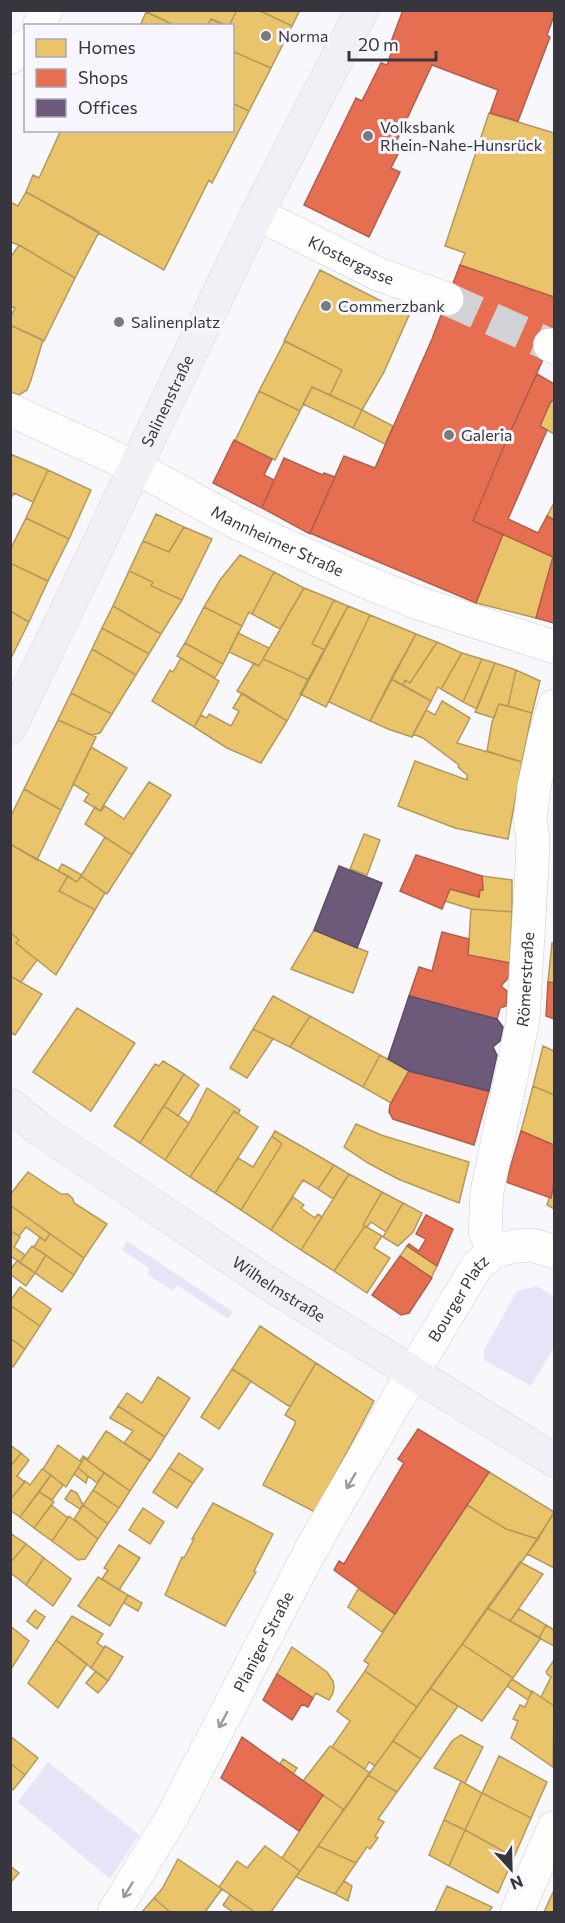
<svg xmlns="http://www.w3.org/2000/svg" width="565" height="1923" viewBox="0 0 565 1923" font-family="Commissioner,sans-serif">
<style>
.green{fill:#e6e4f7}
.homes{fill:#e9c46a;stroke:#b4995d;stroke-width:1.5}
.shops{fill:#e76f51;stroke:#b25e4b;stroke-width:1.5}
.offices{fill:#6d597a;stroke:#5d4e68;stroke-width:1.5}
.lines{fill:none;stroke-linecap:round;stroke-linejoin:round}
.minor-tunnel{stroke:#d1d1d6;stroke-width:33;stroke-dasharray:33 16;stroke-linecap:butt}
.minor-casing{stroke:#ceced3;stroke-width:34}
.major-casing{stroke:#d5d4d8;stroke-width:34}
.minor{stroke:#fefeff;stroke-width:33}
.major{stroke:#f1f0f7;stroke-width:33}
.oneway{stroke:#9a9a9e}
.poi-dot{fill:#7b7a80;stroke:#f7f6fe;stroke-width:2}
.labels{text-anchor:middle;stroke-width:6;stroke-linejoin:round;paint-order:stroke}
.poi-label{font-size:16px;fill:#37363e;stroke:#f7f6fe;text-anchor:start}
.street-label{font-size:16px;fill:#37363e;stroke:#f7f6fe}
</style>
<rect width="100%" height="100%" fill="#f8f8fc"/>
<path class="green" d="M127 1241 233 1312 228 1319 177 1285 173 1291 147 1274 150 1269 122 1250Z
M537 1286 554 1297V1347L531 1386 484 1360V1350L517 1291Z
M48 1762 139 1835 110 1879 18 1802Z"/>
<path class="homes" d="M143 10H237L229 26 211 19 207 26H176Z
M237 10H258L292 26 271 68 232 51V26H229Z
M258 10H300L292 26Z
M146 12 176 26H140Z
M211 19 226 26H207Z
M232 51 271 68 249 111 232 103Z
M232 103 249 111 212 183 209 180 164 270 26 192 33 175 39 178 61 130H232Z
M489 113 554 133V297L460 265 465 253 445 246Z
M26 192 99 232 75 278 19 245 10 242V202L18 206Z
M19 245 75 278 44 341 10 325V313L12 314 15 308 10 306V258Z
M320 270 409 315 384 372 362 410 330 395 342 370 284 341Z
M10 325 43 340 31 380 27 390 19 395 10 392Z
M285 341 342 370 330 395 312 387 300 411 259 391Z
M312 387 362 410 353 428 303 404Z
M259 391 300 411 275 460 235 441Z
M554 399V434L540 426 550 403Z
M362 410 393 426 385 444 353 428Z
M10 454 48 470 33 502 14 493 10 500Z
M48 470 91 490 69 539 26 518Z
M554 503V520L547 516Z
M156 514 184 527 169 552 143 541Z
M26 518 69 539 48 581 10 563V550Z
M184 527 212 539 182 600 151 586 153 582 129 571 143 541 169 552Z
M503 534 553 557 536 618 476 603Z
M240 555 274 572 252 614 249 612 242 626 204 607 220 580Z
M10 563 48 581 29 622 10 611Z
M129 571 153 582 151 586 182 600 161 634 113 606Z
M274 572 304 588 280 629 252 614Z
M304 588 334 600 312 644 325 650 309 680 263 659Z
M334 600 348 606 325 650 312 644Z
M113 606 161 634 149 654 102 628Z
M348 606 370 615 326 707 300 694Z
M204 607 242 626 223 664 185 643Z
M10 611 29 622 10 660Z
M370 615 416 634 370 721 329 702Z
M102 628 149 654 136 675 92 649Z
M238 633 269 648 259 666 229 652Z
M416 634 437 642 410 683 405 680 403 685 391 679Z
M437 642 462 653 441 689 438 687 431 701 403 685 405 680 410 683Z
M185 643 223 664 215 678 177 656Z
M92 649 136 675 112 714 71 693Z
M462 653 482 659 463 702 441 689Z
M181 658 219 681 194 727 152 701 170 670 173 672Z
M263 659 309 680 287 721 237 691 254 663 259 666Z
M482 659 495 663 477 709 463 702Z
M495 663 516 670 508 706 499 704 494 718 475 712Z
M516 670 540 681 532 713 508 706Z
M391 679 431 701 412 737 388 729 370 721Z
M71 693 112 714 100 733 92 735 58 720Z
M242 693 287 721 261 763 227 748 194 727 201 715 207 718 209 714 231 726 239 711 233 708Z
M442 701 470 718 457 743 522 762 508 839 455 828 398 806 415 761 467 780V775L458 767 459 765 423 738 413 734 426 710 435 715Z
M499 704 532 713 522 762 487 751 492 722Z
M58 720 96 737 61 810 24 789Z
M91 747 127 768 100 811 84 801 89 794 73 784Z
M149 782 171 795 132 855 85 824 95 807 101 811 105 806 124 819Z
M24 789 61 810 37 860 10 844V818Z
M364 834 380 840 367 875 350 869Z
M105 837 132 855 107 894 81 876Z
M10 844 68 876 59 891 95 910 56 975 16 943 19 940 10 932Z
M62 864 82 875 77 882 58 871Z
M68 876 77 882 81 876 105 893 95 910 59 891Z
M482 876 512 880V912L471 909 445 901 450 889 479 897 480 890H483Z
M471 909 512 912 510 963 468 955Z
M314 930 368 952 353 993 291 969Z
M10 932 19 940 16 943 37 960 21 982 10 976Z
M552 943 554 944V983L548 982Z
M10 976 42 994 15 1035 10 1032Z
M273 996 310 1016 290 1047 253 1029Z
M77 1008 135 1043 91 1111 33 1072Z
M310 1016 380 1055 363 1087 290 1047Z
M253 1029 273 1039 247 1078 230 1068Z
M543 1046 554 1051V1095L533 1086Z
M380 1055 409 1071 391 1103 363 1087Z
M163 1061 184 1074 140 1143 114 1126 155 1064 159 1066Z
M184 1074 199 1085 178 1116 164 1106Z
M533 1086 554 1095V1145L521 1131Z
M207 1088 240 1110 238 1114 234 1111 190 1177 165 1160 189 1123Z
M164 1106 189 1123 165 1160 140 1143Z
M234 1111 258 1127 215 1193 190 1177Z
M356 1124 381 1135 469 1162 459 1203 398 1179 368 1163 344 1147Z
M275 1131 334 1165 318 1189 303 1180 271 1230 241 1210 282 1144 272 1136Z
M272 1136 282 1144 241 1210 215 1193 238 1158 253 1167Z
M334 1165 349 1174 333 1199 318 1189Z
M28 1172 61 1194H68L73 1199 74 1203 107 1224 84 1258 10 1205V1197L13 1191Z
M349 1174 382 1192 363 1225 365 1226 334 1271 301 1250Z
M554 1183V1209L547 1205Z
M382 1192 403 1203 386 1232 371 1222 367 1227 363 1225Z
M293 1197 304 1205 301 1208 315 1218 318 1214 322 1217 301 1250 271 1230Z
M403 1203 422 1213 413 1232 398 1246 383 1237Z
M10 1205 50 1234 45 1241 26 1227 19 1236 10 1230Z
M365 1226 382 1236 374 1248 390 1258 367 1293 334 1271Z
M10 1230 20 1237 14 1247 25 1255 20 1262 10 1256Z
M50 1234 84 1258 74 1275 34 1247 40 1237 45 1241Z
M32 1246 46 1255 35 1273 20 1262Z
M407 1246 437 1266 431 1278 400 1256Z
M46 1255 74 1275 62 1292 35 1273Z
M17 1261 35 1273 26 1286 10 1274V1270Z
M20 1287 51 1309 40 1326 10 1305V1301Z
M10 1305 40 1326 25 1349 10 1338Z
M260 1326 316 1363 290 1407 232 1369Z
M10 1338 25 1349 13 1367 10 1365Z
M316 1363 374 1401 315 1512 263 1485 295 1424V1421L285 1415Z
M232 1369 251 1381 219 1429 201 1417Z
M158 1377 190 1398 165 1437 118 1406 127 1393 142 1403Z
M118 1406 165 1437 150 1461 124 1443 133 1431 110 1418Z
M106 1431 150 1460 130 1491 87 1460Z
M10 1445 21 1453 10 1467Z
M58 1445 80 1461 83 1456 88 1459 87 1460 84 1458 66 1487 43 1469Z
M21 1453 29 1460 17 1476 25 1482 10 1500V1467Z
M179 1453 203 1469 193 1483 169 1468Z
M84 1458 104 1473 97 1483 78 1468Z
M78 1468 88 1476 86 1483 74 1474Z
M169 1468 193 1483 177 1508 153 1492Z
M42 1469 51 1475 20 1517 10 1510V1500L25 1481 30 1485Z
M489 1472 554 1512 538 1539 506 1529 467 1505Z
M104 1473 130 1491 119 1508 93 1490Z
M51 1475 63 1485 52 1500 39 1492Z
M71 1490 77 1493 83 1505 80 1509 65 1499Z
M93 1490 119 1508 108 1524 83 1505Z
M39 1492 54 1502 34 1528 20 1517Z
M213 1503 273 1534 254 1571 256 1572 225 1626 165 1595 182 1557 184 1558 194 1539H192Z
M51 1505 68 1518 52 1541 34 1528Z
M83 1505 108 1524 98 1539 74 1519Z
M467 1505 506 1529 538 1539 417 1707 365 1671 369 1664 364 1661Z
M143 1508 164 1522 150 1544 129 1530Z
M554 1513V1568L527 1554Z
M69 1516 98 1539 85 1559 78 1560 52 1541Z
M10 1533 26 1544 10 1563Z
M26 1544 44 1558 26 1585 12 1574 10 1576V1563Z
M119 1545 140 1558 119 1590 102 1579 108 1570 104 1568Z
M44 1558 71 1579 53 1606 26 1585Z
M520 1562 543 1574 510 1621 487 1608Z
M98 1577 128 1595 110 1626 78 1606Z
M358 1589 395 1614 382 1632 348 1607Z
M128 1595 142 1603 138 1611 124 1603Z
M487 1608 541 1638 513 1678 462 1644Z
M519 1609 546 1625 539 1638 510 1621Z
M35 1610 45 1617 37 1629 27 1621Z
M72 1616 103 1634 97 1643 104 1648 91 1668 56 1640Z
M546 1625 554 1630V1646L539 1638Z
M10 1626 29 1641 11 1669H10Z
M56 1640 87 1664 58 1708 28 1683Z
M462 1644 513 1678 482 1721 430 1688Z
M105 1646 123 1657 108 1681 91 1668Z
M292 1647 327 1672 333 1681 334 1687 333 1693 329 1700 316 1693 313 1698 277 1674Z
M554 1660V1706L541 1697 551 1677 548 1675 546 1672Z
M96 1671 108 1681 98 1693 86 1683Z
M365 1671 417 1707 375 1766 369 1762 365 1769 332 1747 350 1721 337 1711Z
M512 1679 532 1692 528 1700 507 1686Z
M430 1688 458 1706 421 1759 393 1741Z
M532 1691 554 1706 553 1767 511 1738 518 1721 513 1719 520 1705 525 1707Z
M461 1735 483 1747 465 1783 434 1768 452 1741Z
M10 1736 38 1758 25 1775 10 1763Z
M393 1741 421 1759 397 1792 368 1775Z
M330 1746 370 1773 344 1810 303 1781Z
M499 1756 547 1782 531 1818 482 1793Z
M283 1759 297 1768 293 1774 280 1764Z
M10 1763 25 1775 13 1790 10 1787Z
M368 1775 397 1792 378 1819 384 1822 375 1836 378 1838 370 1849 367 1847 356 1863 318 1846Z
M461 1781 482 1793 465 1830 444 1820Z
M482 1793 531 1818 514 1857 465 1830Z
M323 1795 344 1810 300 1871 282 1858Z
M444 1820 465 1830 449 1866 429 1855Z
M465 1830 514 1857 498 1893 449 1866Z
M265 1846 300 1871 271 1912H255L219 1887 237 1861 247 1868Z
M318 1846 356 1863 335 1894 296 1877Z
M178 1859 222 1889 205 1912H170L154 1898 162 1889Z
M10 1866 19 1873 10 1883Z
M344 1881 352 1886 348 1901 335 1894Z
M447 1886 492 1907 489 1912H435Z
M554 1890V1912H544Z
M230 1895 255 1912H233L223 1905Z
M154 1898 170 1912H142Z"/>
<path class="shops" d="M403 10H551L554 12V16L547 35 550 37 518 121 490 113 498 90 432 65 392 151 398 154 391 168 400 172 369 237 304 205 356 98 362 101 381 63 387 65 392 51 388 50Z
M460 265 554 297V335L504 446 473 521 503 534 476 603 310 533 344 456 375 468 432 339Z
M537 374 554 384V399L550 403 540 426 547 430 508 519 538 533 547 516 554 520V623L536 618 553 557 473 521 504 446Z
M234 440 272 459 264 475 274 480 262 508 213 483Z
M284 458 318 473 323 475 324 473 335 477 310 534 262 508Z
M416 855 482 876 483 890H480L479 897 450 889 442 909 400 891Z
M442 932 469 939 468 955 510 963 509 977 501 986 507 991 506 1006 500 1008 497 1019 409 996 419 967 432 971Z
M548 982 554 983V1019L546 1016Z
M409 1071 489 1091 474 1145 393 1119 389 1112 390 1105Z
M521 1131 554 1145V1183L551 1198 506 1182Z
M426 1215 453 1229 437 1266 407 1246 409 1244 419 1251 426 1239 416 1234Z
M400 1256 432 1278 409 1313 401 1315 372 1295Z
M418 1429 489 1472 395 1614 334 1570 339 1561 344 1564 404 1463 398 1459Z
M277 1674 313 1698 308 1707 302 1704 292 1720 263 1700Z
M242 1737 323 1795 299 1831 221 1778Z"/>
<path class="offices" d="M339 866 382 883 357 948 314 930Z
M409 996 497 1019 503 1027 500 1041 493 1047 497 1055 489 1091 409 1071 388 1059Z"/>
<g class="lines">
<path class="minor-tunnel" d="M447 299 550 345"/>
<g class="minor-casing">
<g id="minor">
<path d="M39 26 46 10"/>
<path d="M10 58 26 45"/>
<path id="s1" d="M257 214 378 274 447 299"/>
<path d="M550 345 554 347"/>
<path id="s2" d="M10 410 137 468 239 524 359 579 418 603 554 647"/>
<path id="s3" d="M493 1252 485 1231 487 1192 523 1020 532 867 533 839 530 820 534 787 545 736 554 706"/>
<path id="s4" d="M114 1912 173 1815 313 1546 413 1372 477 1266 493 1252 515 1246 533 1245 554 1252"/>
<path d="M517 1912 554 1827"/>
</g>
</g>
<g class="major-casing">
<g id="major">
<path id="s5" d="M10 728 257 214 362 10"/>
<path id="s6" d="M10 1105 42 1131 271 1285 554 1460"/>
</g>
</g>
<use href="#minor" class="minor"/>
<use href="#major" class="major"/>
</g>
<defs><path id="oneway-shaft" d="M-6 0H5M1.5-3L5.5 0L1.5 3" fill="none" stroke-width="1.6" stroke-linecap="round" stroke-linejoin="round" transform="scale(1.5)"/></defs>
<g class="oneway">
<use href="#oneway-shaft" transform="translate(351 1481) rotate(120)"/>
<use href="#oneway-shaft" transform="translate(223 1720) rotate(118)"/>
<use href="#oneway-shaft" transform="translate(128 1890) rotate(121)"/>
</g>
<g class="poi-dot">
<circle cx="266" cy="36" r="6"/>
<circle cx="368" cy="136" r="6"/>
<circle cx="326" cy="306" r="6"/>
<circle cx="119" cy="322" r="6"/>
<circle cx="449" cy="435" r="6"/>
</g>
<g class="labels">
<g class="poi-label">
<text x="278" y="42">Norma</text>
<text x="380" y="133">Volksbank<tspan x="380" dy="18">Rhein-Nahe-Hunsrück</tspan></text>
<text x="338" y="312">Commerzbank</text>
<text x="131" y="328">Salinenplatz</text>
<text x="461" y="441">Galeria</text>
</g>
<g class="street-label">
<text dy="6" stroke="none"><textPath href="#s1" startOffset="105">Klostergasse</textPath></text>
<text dy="6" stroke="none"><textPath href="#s5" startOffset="363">Salinenstraße</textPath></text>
<text dy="6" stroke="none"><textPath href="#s2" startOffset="298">Mannheimer Straße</textPath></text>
<text dy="6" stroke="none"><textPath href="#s3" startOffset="278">Römerstraße</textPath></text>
<text dy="6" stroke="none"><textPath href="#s6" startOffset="326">Wilhelmstraße</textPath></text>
<text dy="6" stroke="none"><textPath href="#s4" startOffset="704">Bourger Platz</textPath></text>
<text dy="6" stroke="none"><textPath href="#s4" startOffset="309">Planiger Straße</textPath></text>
</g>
</g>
<rect width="565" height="1923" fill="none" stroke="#37363e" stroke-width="24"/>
<rect x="24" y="24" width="210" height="108" fill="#f7f6fe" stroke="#aaa9b1" stroke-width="1.5"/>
<rect x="36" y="39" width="30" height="18" fill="#e9c46a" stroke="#aaa9b1" stroke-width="1.5"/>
<text x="78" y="54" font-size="18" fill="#37363e">Homes</text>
<rect x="36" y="69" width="30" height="18" fill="#e76f51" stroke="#aaa9b1" stroke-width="1.5"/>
<text x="78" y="84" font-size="18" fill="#37363e">Shops</text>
<rect x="36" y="99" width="30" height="18" fill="#6d597a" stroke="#aaa9b1" stroke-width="1.5"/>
<text x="78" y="114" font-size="18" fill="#37363e">Offices</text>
<g transform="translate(511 1869) rotate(158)" stroke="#f7f6fe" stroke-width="4.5" paint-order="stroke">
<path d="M0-4.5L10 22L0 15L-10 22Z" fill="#37363e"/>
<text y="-9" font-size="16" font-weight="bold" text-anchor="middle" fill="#37363e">N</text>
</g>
<path d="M349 51v9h87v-9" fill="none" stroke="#37363e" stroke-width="3"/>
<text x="358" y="51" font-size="18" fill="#37363e" stroke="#f7f6fe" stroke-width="4.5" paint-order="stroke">20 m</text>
</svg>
